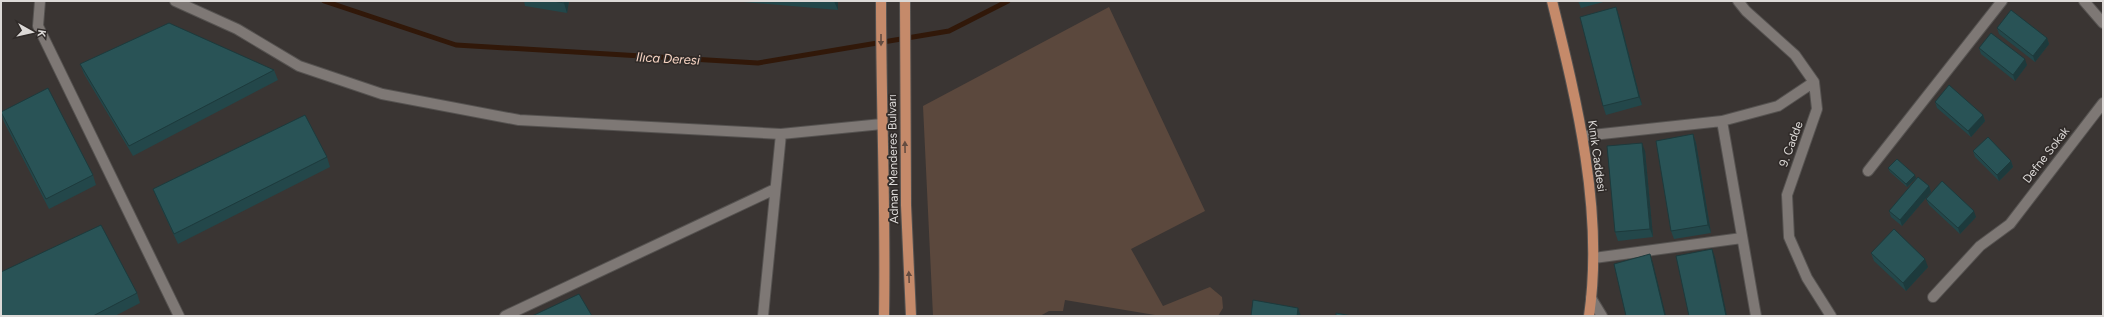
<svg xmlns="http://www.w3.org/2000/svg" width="2104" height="317" viewBox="0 0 2104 317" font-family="Figtree,sans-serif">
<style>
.green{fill:#5b483d}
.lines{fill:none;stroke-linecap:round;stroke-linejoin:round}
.stream{stroke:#311809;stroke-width:5}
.minor-casing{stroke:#555250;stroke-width:12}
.major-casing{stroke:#555250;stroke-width:12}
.minor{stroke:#7e7875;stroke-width:10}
.major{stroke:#c58a6a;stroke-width:10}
.wall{fill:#23474a}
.shaded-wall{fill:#1d3a3c}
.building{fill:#295356;stroke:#1d3a3c}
.oneway{fill:#644c40}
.labels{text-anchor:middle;stroke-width:3.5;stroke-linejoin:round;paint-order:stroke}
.street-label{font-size:12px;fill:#dcd9d7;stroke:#302b29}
.water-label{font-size:13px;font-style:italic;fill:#f9d6c4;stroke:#302b29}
</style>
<rect width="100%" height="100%" fill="#3a3533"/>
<path class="green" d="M1109 7 1205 211 1131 249 1163 306 1210 287 1222 297 1223 308 1218 316H1161L1065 300 1063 311H1049L1040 316H933L923 106Z"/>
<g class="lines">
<path class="stream" d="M324 1 456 45 758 63 949 31 1008 1"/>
<g class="minor-casing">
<path id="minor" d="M40 1 38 26 179 316
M175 1 237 29 299 66 382 94 519 120 781 134 882 124
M1738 1 1746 11 1795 55 1814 82 1817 109 1787 195 1789 237 1807 278 1831 316
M2084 1 2103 23
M1722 121 1778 106 1814 82
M1583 136 1722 121 1756 316
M1868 171 2002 1
M1594 258 1742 238
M1933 297 1980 246 2010 224 2103 103
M1591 298 1602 316
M505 316 775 189
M763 316 781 134"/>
</g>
<g class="major-casing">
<path id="major" d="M881 1C881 106 886 211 884 316
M905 1 906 205 911 316
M1552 1C1577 102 1604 212 1589 316"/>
</g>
<use href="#minor" class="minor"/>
<use href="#major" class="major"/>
</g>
<path class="wall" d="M524 1H569L567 13 525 6Z
M731 1H838V10Z
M1578 1H1607L1581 8Z
M1616 7 1619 16 1642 105 1606 115 1603 106Z
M1997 28 2047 38 2049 44 2035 62 1999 34Z
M1979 48 2027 65 2015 81 1981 54Z
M80 64 274 70 278 80 133 156 84 74Z
M1935 102 1983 115 1985 121 1971 137 1937 108Z
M1 113 93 175 96 185 49 209 4 122Z
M1693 134 1696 143 1711 233 1674 239 1671 231Z
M1645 151 1653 237 1618 241 1615 232Z
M1973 151 2011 161 2013 167 1999 181 1975 157Z
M327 157 330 167 178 244 157 199 153 189Z
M1888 168 1916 178 1907 187 1890 172Z
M1929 186 1931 192 1902 226 1891 217 1889 211Z
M1926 199 1976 217 1960 234 1929 205Z
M1871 253 1928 267 1906 291 1874 261Z
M137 293 140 303 115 316H1Z"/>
<path class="shaded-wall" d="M564 1H569L567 13 564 3Z
M834 1H838V10Z
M1616 7 1619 16 1642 105 1639 97Z
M2047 38 2049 44 2035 62 2033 56Z
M2025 59 2027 65 2015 81 2013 75Z
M1983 115 1985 121 1971 137 1968 131Z
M1693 134 1696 143 1711 233 1708 225Z
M1642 143 1645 151 1653 237 1650 229Z
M2011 161 2013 167 1999 181 1997 175Z
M1915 175 1916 178 1907 187 1906 184Z
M1929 186 1931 192 1902 226 1900 220Z
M1974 211 1976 217 1960 234 1958 228Z
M1712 249 1715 257 1727 316H1726Z
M1650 254 1653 263 1666 316H1665Z
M1925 259 1928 267 1906 291 1903 283Z
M1298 308 1301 316H1297Z"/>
<path class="building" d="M553 1H564V3Z
M1616 7 1639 97 1603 106 1580 17Z
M2011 10 2047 38 2033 56 1997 28Z
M169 23 274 70 129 146 80 64Z
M1991 33 2025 59 2013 75 1979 48Z
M1949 85 1983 115 1968 131 1935 102Z
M48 88 93 175 46 199 1 112Z
M305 115 327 157 174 234 153 189Z
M1693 134 1708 225 1671 231 1656 141Z
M1988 137 2011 161 1997 175 1973 151Z
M1642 143 1650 229 1615 232 1607 146Z
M1897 159 1915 175 1906 184 1888 168Z
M1918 177 1929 186 1900 220 1889 211Z
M1942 181 1974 211 1958 228 1926 199Z
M101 225 137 293 93 316H1V272Z
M1894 229 1925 259 1903 283 1871 253Z
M1712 249 1726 316H1689L1676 256Z
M1650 254 1665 316H1626L1614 264Z
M579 294 592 316H532Z
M1253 300 1298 308 1297 316H1251Z
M1336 313 1352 316H1336Z"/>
<defs><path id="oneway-solid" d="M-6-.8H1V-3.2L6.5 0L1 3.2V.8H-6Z"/></defs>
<g class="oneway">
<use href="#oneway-solid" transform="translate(881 40) rotate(90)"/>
<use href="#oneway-solid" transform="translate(905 147) rotate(-91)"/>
<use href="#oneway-solid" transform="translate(909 277) rotate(-92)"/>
</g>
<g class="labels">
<g class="street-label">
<text transform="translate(1791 144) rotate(-70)" y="4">9. Cadde</text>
<text transform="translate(2046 155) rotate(-52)" y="4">Defne Sokak</text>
<text transform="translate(1597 156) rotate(82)" y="4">Kınık Caddesi</text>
<text transform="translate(893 159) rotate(-91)" y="4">Adnan Menderes Bulvarı</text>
</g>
<g class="water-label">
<text transform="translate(668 58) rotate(3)" y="5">Ilıca Deresi</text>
</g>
</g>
<rect width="2104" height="317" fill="none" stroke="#dcd9d7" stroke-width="4"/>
<g transform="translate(32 32) rotate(98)" stroke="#302b29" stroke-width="3" paint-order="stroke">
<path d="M0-3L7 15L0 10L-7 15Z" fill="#dcd9d7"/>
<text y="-6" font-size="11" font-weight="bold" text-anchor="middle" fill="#dcd9d7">K</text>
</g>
</svg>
